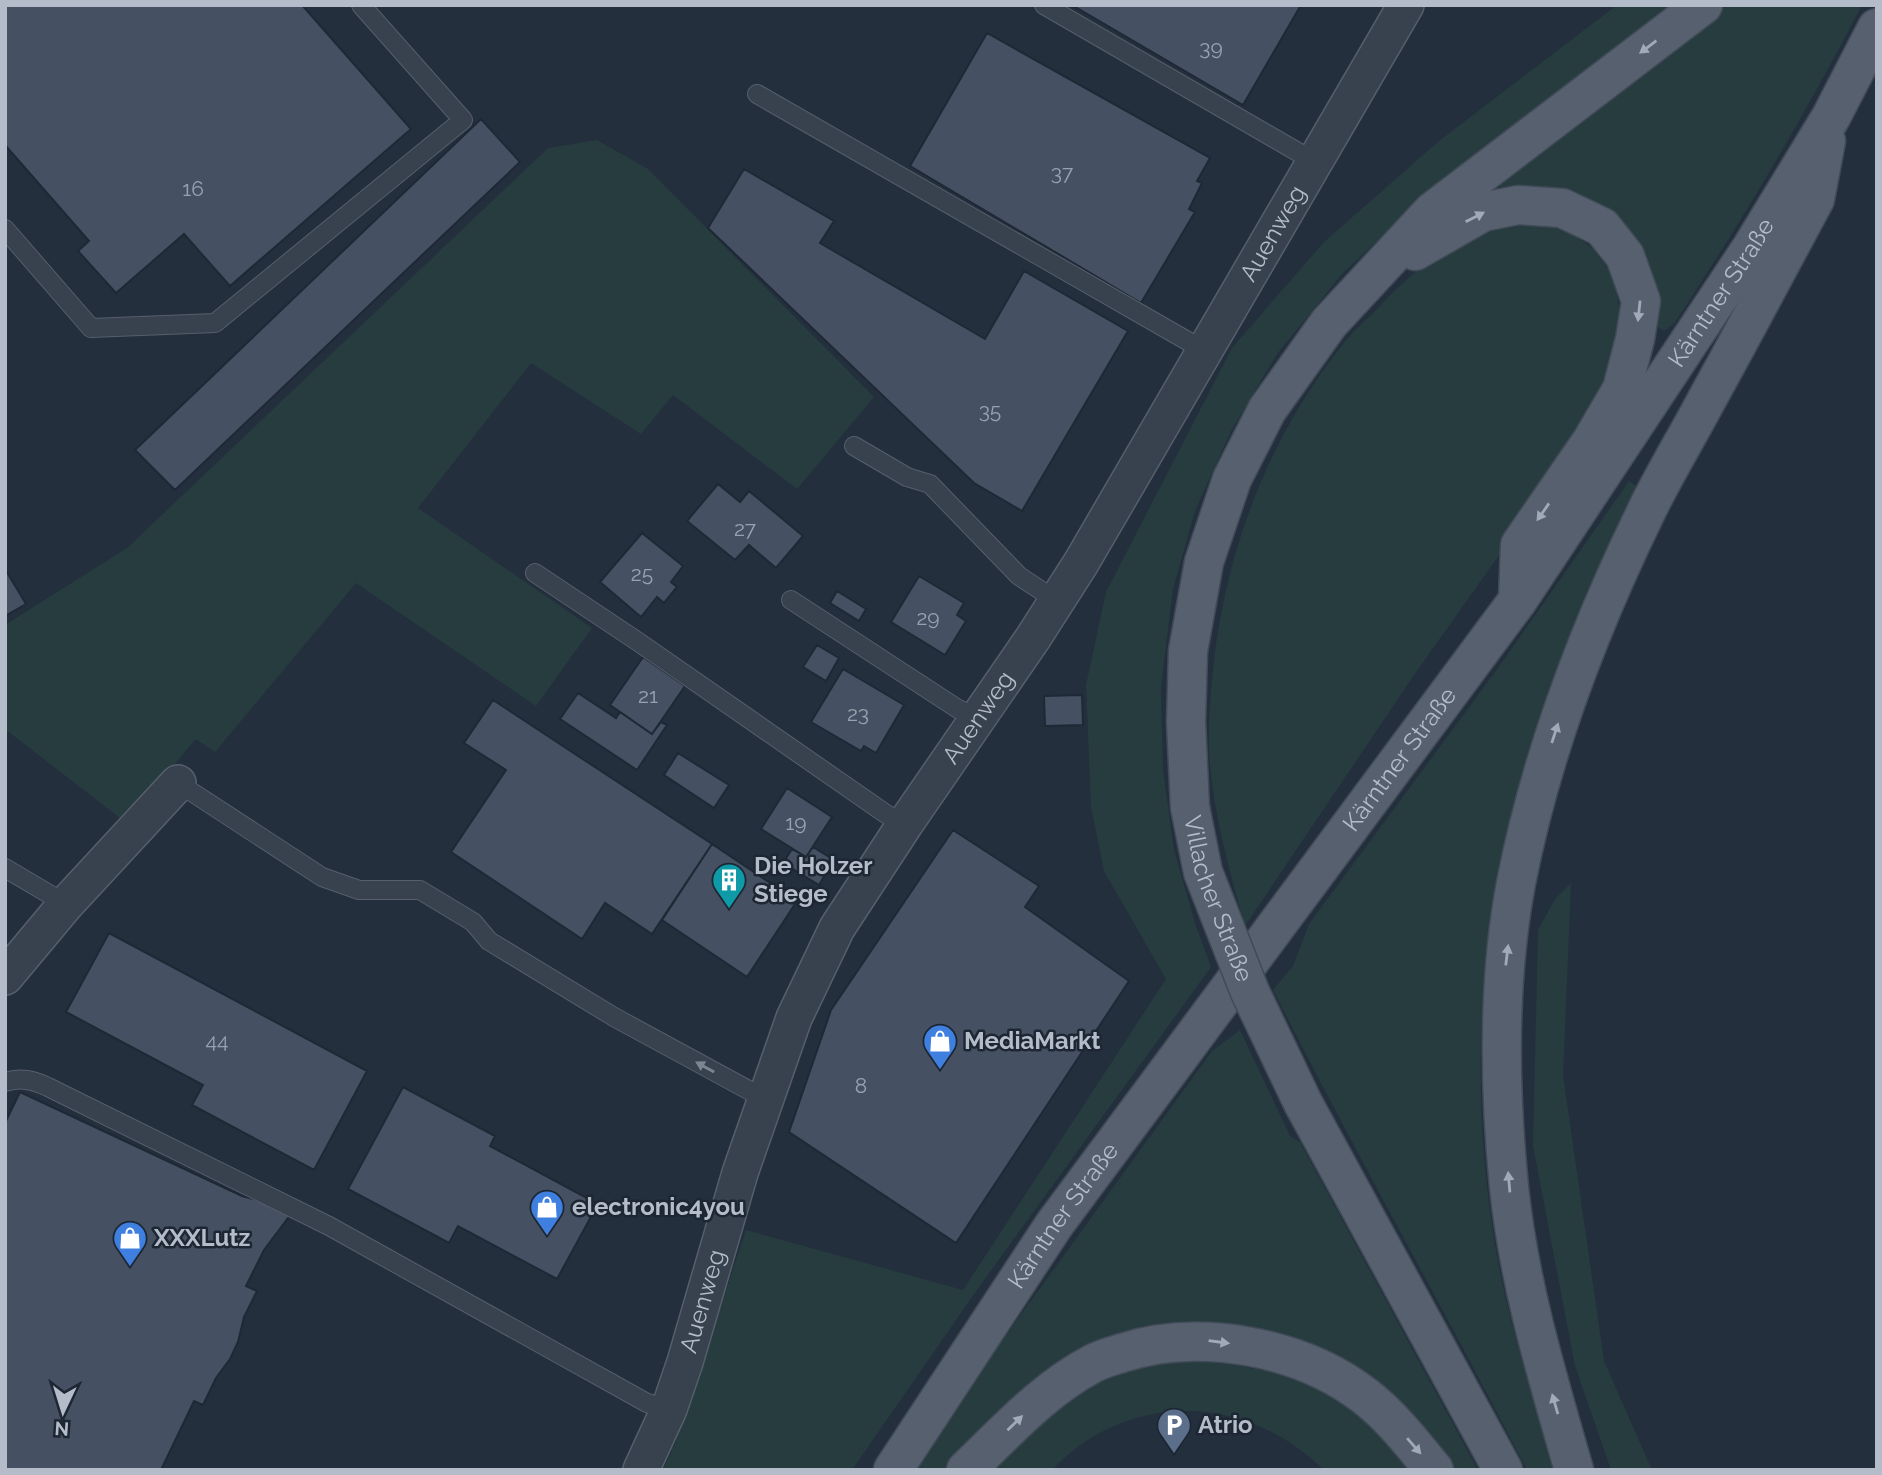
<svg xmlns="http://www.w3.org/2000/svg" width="1882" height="1475" viewBox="0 0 1882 1475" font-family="Raleway,sans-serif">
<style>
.green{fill:#263c3f}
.building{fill:#455162;stroke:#1f2835;stroke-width:2}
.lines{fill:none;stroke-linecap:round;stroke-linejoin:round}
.service-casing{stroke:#565f6c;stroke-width:20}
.minor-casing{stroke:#565f6c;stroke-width:38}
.primary-casing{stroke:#414a57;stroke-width:41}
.service{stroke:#38414e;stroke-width:18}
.minor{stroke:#38414e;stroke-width:35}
.primary{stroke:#56606e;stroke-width:38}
.primary-bridge-casing{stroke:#414a57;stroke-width:41;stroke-linecap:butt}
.primary-bridge{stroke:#56606e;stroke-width:38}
.oneway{fill:#a1aab7}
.oneway2{fill:#7c8592}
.labels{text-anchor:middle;stroke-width:5;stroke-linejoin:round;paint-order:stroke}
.number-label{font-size:21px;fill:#98a1af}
.street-label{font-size:24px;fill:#b4bcc9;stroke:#1d2633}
.poi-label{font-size:24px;font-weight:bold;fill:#b4bcc9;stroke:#1d2633;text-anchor:start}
</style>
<rect width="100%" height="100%" fill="#242f3e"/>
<path class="green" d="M1617 5H1675L1412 208 1343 273 1277 354 1231 431 1195 511 1173 589 1161 687 1163 770 1174 850 1195 923 1211 967 974 1294 852 1470H663L676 1441 746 1230 963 1290 1166 979 1104 871 1091 807 1086 685 1106 592 1232 348 1324 242 1439 141Z
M1727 5H1862C1805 115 1742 221 1674 324L1664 331 1658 327 1657 307 1648 268 1497 185Z
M597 140 648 169 874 397 797 489 673 395 641 434 531 363 418 508 592 628 536 706 356 583 215 752 196 739 125 822 5 729V625L127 548 548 148Z
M1528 222 1561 229 1578 238 1592 248 1610 271 1616 289 1622 325 1611 375 1544 492 1414 675 1245 926C1230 873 1215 820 1210 765 1207 734 1210 701 1213 670 1225 552 1268 438 1343 344 1352 332 1365 321 1376 310 1406 278 1440 248 1481 231 1495 225 1513 225 1528 222Z
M1629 481 1638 487C1582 602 1530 721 1504 847 1475 983 1473 1124 1498 1261 1511 1332 1535 1401 1555 1470H1527C1444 1309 1355 1152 1273 990L1293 966 1309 924 1498 668Z
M1571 883 1563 1075 1604 1361 1652 1470H1611L1575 1366 1533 1146 1538 930 1555 899Z
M1240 1030 1290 1136 1300 1142 1478 1470H1452L1432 1444 1210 1329 995 1420 946 1470H916L980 1371 1212 1051Z
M1178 1361C1248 1363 1319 1375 1372 1426 1386 1439 1398 1455 1411 1470H1324C1246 1393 1128 1390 1052 1470H989C1017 1439 1071 1393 1109 1377 1131 1368 1155 1365 1178 1361Z"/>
<path class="building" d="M5 5H302L411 129 230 286 184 234 116 293 78 251 89 241 5 145Z
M1072 5H1301L1243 105Z
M987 33 1210 158 1197 181 1202 183 1189 209 1195 212 1141 303 910 166Z
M481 119 520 162 175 490 135 450Z
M744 169 834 221 820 243 985 339 1024 271 1128 331 1022 511 974 483 708 228Z
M718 484 740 502 749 491 803 536 776 568 749 545 735 560 687 521Z
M642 533 683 566 671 582 677 587 664 603 657 597 641 617 600 582Z
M5 569 26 604 5 616Z
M919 576 964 603 957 615 966 621 945 655 891 622Z
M837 591 866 609 859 621 830 603Z
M817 645 839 658 826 681 803 667Z
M643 657 685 686 652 734 610 705Z
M843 669 904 705 876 753 864 746 861 751 811 722Z
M578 693 616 718 620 712 652 734 661 722 667 725 637 770 560 719Z
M1082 695 1083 725 1045 726 1044 696Z
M493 700 712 844 652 934 605 903 582 939 451 852 506 770 464 743Z
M678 753 729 785 714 808 664 775Z
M787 788 832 817 806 857 761 829Z
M953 830 1039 886 1025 907 1129 981 956 1243 789 1132 831 1010Z
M712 844 797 901 747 977 662 920Z
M813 847 834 860 819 885 783 863 792 849 806 857Z
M109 933 367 1071 314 1170 192 1105 203 1085 66 1012Z
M403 1087 495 1136 490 1146 598 1204 557 1279 458 1226 449 1243 348 1189Z
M20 1092 242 1196 294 1210 264 1250 246 1286 257 1291 244 1317 238 1342 230 1359 216 1378 203 1405 194 1401 161 1470H5V1123Z"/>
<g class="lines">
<g class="service-casing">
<path id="service" d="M1044 5 1315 162
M757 94 1205 351
M5 229 91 328 215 323 463 120 361 5
M854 446 907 477 930 484 1019 576 1057 601
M535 573 637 641 886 814 905 824
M791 600 958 709 980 718
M178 783 322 877 359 890H420L473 922 489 941 614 1017 765 1099
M5 868 66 904
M5 1082C21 1077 33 1080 48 1087L329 1226 647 1403 669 1409"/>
</g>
<g class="minor-casing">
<g id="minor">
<path d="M5 977 66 904 178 783"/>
<path id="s1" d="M641 1470 669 1409 685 1362 740 1173 794 1018 837 928 905 824 1033 638 1081 563 1406 5"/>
</g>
</g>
<g class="primary-casing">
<g id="primary">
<path d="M1415 251 1483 212 1518 205 1562 208 1602 227 1625 256 1641 301 1635 339 1622 389 1591 442 1520 545 1518 599"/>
<path d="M1190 807 1186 722 1188 651 1204 562 1232 479 1267 410 1329 323 1433 211 1703 5"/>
<path d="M1303 1103 1503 1470"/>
<path id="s2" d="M893 1470 1054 1225 1518 600 1752 247 1831 117 1877 28"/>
<path d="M966 1470C1006 1432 1043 1390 1092 1364 1101 1359 1112 1356 1122 1353 1199 1328 1300 1346 1365 1396 1391 1416 1413 1444 1434 1470"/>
<path d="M1574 1470C1547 1376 1519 1284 1509 1187 1499 1086 1497 983 1516 883 1541 755 1588 631 1645 514 1663 476 1686 439 1706 401 1743 334 1779 266 1815 199L1826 141"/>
</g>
</g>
<use href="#service" class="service"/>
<use href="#minor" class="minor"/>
<use href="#primary" class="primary"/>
<g class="primary-bridge-casing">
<g id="primary-bridge">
<path id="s3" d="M1190 807 1203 872 1250 992 1303 1103"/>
</g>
</g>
<use href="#primary-bridge" class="primary-bridge"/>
</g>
<defs><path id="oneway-solid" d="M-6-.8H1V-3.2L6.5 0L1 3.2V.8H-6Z" transform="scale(1.75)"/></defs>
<g class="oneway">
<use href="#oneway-solid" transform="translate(1648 47) rotate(143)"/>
<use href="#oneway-solid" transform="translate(1475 217) rotate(-27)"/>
<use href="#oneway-solid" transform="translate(1639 311) rotate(96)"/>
<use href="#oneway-solid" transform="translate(1543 512) rotate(125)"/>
<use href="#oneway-solid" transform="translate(1555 733) rotate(-72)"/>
<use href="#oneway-solid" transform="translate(1507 955) rotate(-83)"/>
<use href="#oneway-solid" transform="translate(1509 1182) rotate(-95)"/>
<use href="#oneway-solid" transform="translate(1219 1342) rotate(8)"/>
<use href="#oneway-solid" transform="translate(1555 1404) rotate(-106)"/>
<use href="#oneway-solid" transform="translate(1015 1423) rotate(-44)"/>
<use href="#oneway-solid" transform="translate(1414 1446) rotate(49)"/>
</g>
<use class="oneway2" href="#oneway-solid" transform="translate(705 1067) rotate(-151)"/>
<defs>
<g id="building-pin" transform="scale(1.75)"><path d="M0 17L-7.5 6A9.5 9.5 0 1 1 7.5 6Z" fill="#0f9aa8" stroke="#1d2633"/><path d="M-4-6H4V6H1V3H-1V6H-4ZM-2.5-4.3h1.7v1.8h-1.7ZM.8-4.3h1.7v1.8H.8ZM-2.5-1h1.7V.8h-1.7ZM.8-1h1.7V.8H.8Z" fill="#fff"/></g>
<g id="shop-pin" transform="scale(1.75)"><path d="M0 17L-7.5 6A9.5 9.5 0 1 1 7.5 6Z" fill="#3f7fe0" stroke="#1d2633"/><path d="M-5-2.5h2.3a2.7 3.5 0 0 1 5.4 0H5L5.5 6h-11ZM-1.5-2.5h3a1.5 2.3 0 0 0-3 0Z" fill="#fff"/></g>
<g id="parking-pin" transform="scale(1.75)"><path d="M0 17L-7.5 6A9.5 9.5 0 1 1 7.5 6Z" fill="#5c6f8a" stroke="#1d2633"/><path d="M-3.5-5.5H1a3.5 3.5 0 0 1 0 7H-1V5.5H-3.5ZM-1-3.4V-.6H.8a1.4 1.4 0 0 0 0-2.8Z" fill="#fff"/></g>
</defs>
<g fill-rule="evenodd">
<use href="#building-pin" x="729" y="880"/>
<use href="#shop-pin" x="940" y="1041"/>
<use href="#shop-pin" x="547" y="1207"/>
<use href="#shop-pin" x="130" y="1238"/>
<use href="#parking-pin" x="1174" y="1425"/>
</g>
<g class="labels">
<g class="number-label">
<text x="1211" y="55">39</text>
<text x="1062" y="180">37</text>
<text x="193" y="196">16</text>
<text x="990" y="418">35</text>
<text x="745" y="536">27</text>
<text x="642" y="581">25</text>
<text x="928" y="625">29</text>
<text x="648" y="703">21</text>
<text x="858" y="721">23</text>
<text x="796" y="830">19</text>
<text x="217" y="1048">44</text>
<text x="861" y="1093">8</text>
</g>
<g class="street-label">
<text dy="8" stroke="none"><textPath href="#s1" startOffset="1398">Auenweg</textPath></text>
<text dy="8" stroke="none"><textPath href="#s2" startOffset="1440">Kärntner Straße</textPath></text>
<text dy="8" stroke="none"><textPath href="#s1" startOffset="831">Auenweg</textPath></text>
<text dy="8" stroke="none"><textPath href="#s2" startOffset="873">Kärntner Straße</textPath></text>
<text dy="8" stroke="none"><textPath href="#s3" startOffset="96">Villacher Straße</textPath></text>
<text dy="8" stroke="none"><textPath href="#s2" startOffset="306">Kärntner Straße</textPath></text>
<text dy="8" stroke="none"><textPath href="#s1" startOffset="180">Auenweg</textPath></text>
</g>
<g class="poi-label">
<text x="754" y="874">Die Holzer<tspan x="754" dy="28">Stiege</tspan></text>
<text x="964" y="1049">MediaMarkt</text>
<text x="572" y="1215">electronic4you</text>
<text x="154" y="1246">XXXLutz</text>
<text x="1198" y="1433">Atrio</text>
</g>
</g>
<rect width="1882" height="1475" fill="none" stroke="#b4bcc9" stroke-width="14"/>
<g transform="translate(63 1412) rotate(184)" stroke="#1d2633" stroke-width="5" paint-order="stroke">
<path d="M0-5L12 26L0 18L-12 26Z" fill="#b4bcc9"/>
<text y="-10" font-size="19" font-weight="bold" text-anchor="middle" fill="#b4bcc9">N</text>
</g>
</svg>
